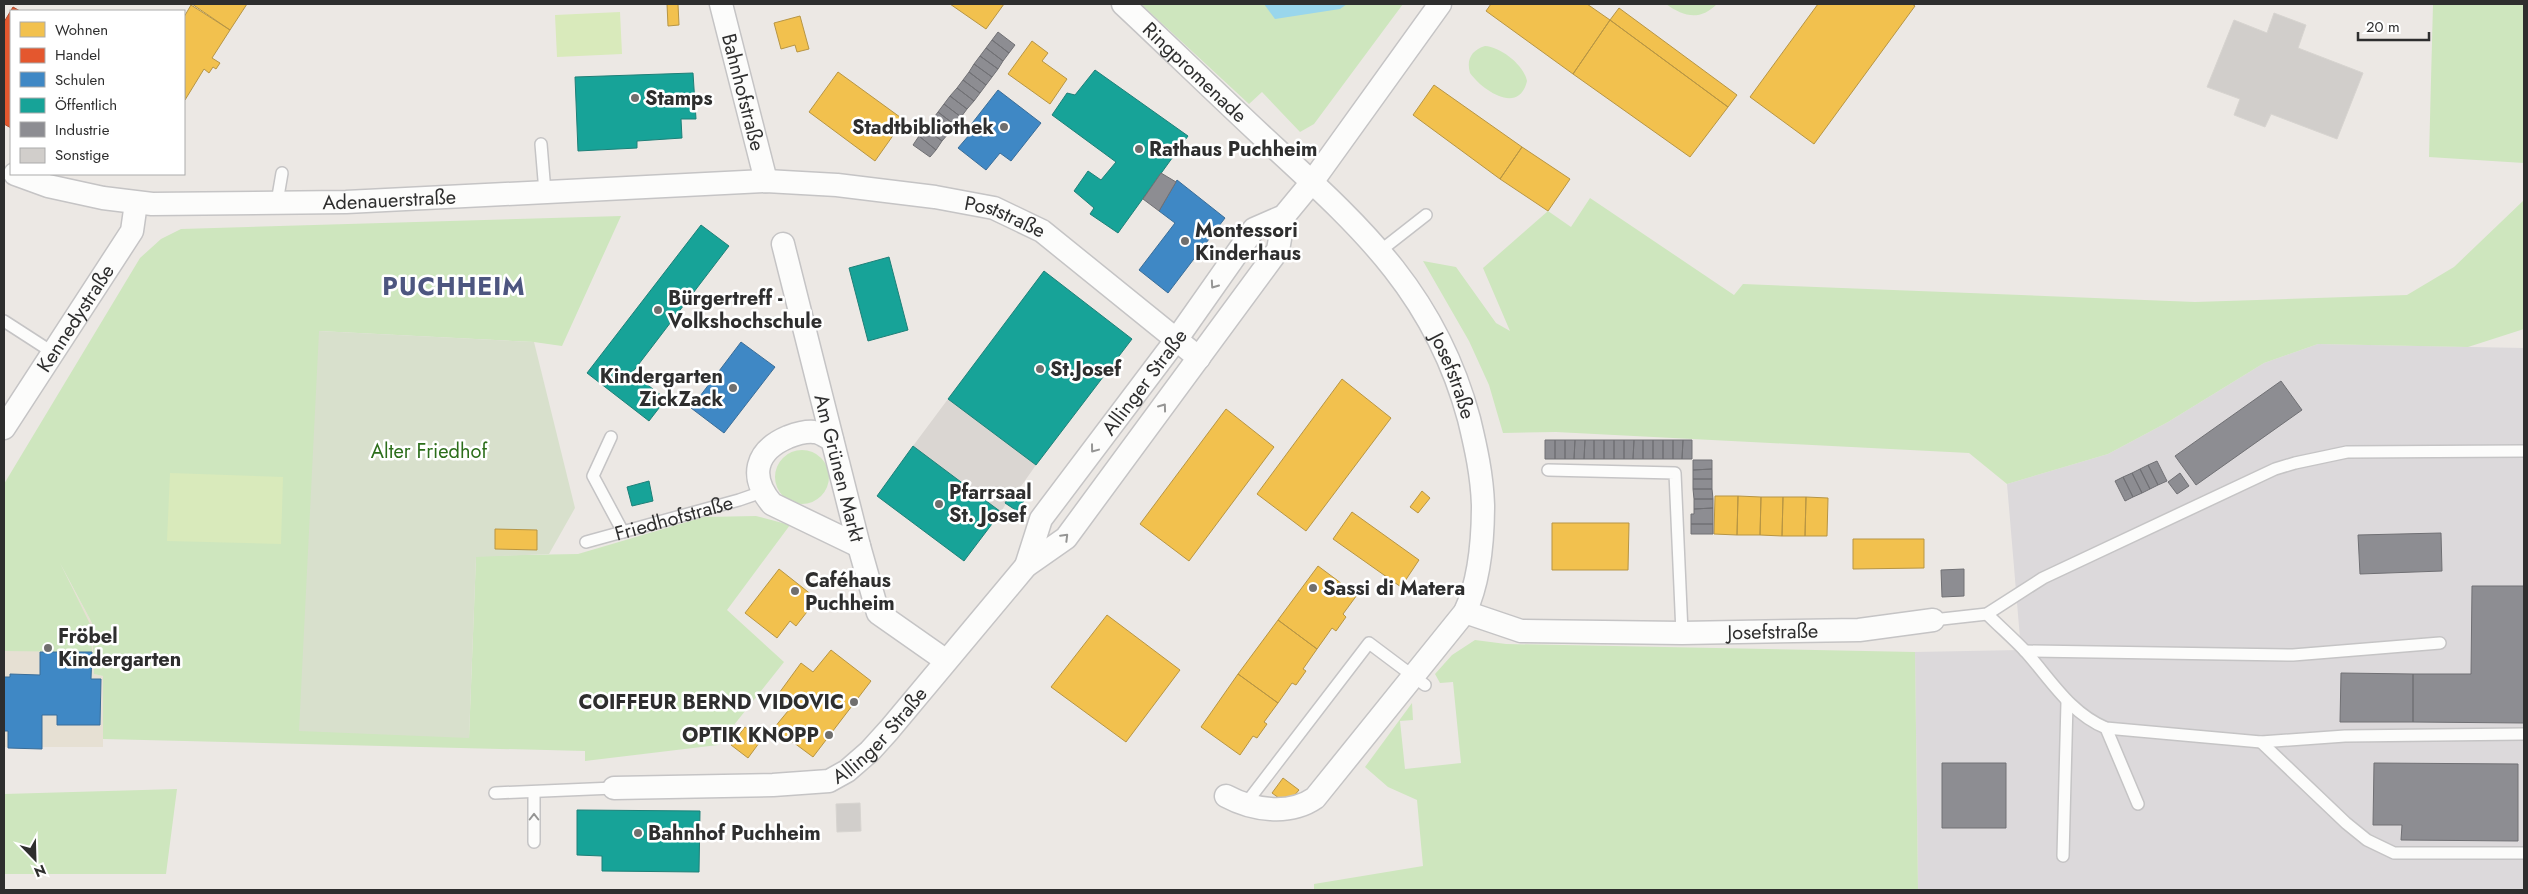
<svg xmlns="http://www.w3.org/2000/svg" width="2528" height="894" viewBox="0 0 2528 894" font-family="Jost,sans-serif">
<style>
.industrial{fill:#dcd9db}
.education{fill:#e6e0d3}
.green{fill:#cee6be}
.cemetery{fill:#d8e0cc}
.pitch{fill:#d9eabb}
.plaza{fill:#dad6d2}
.water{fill:#99d6ec}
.homes{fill:#f2c14e;stroke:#b79544}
.shops{fill:#e4572e;stroke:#ad4b2e}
.schools{fill:#3f88c5;stroke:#3a6d98}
.public{fill:#17a398;stroke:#1e8078}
.industry{fill:#8d8d92;stroke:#707074}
.building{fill:#d1cecb;stroke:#d7d4d0}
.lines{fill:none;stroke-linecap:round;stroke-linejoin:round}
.lane-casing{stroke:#c5c4c5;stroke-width:14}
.street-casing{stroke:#c5c4c5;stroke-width:25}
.lane{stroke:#fcfcfb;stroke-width:11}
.street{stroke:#fcfcfb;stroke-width:22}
.oneway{stroke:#959594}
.poi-dot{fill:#706f6e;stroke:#fff;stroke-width:2}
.labels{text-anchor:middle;stroke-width:5;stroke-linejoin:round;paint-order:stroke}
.street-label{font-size:20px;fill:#2e2e2e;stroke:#fff}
.poi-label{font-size:20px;font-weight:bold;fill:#2e2e2e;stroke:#fff;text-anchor:start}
.park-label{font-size:20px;fill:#2c6e1b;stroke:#fff}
.district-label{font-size:25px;font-weight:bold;letter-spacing:1px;fill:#4d5680;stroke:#fff}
</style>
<rect width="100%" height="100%" fill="#ece8e4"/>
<path class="industrial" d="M2318 344 2524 348V890H1918L1915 652 2021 650 2007 484 2108 454 2168 422 2264 363Z"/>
<path class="education" d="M4 506 45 536 92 623 94 674 103 676V747H4Z"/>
<path class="green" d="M1141 4H1403L1314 124 1300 132 1262 92 1249 104Z
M1666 4H1717C1700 21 1684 17 1666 4Z
M2433 4H2524V163L2429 157Z
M1485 46C1501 47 1524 65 1527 81 1519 115 1483 91 1470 73 1466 59 1472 50 1485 46Z
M1590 198 1734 295 1743 284 2195 302 2407 295 2454 267 2524 200V329L2468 347 2318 344 2264 363 2168 422 2108 454 2007 484 1969 453 1556 432 1503 433 1489 385 1469 341 1423 261 1456 267 1496 323 1510 331 1483 268 1548 211 1571 227Z
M621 216 562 346 534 342 319 331 469 738 476 556 578 554 704 517 756 516 790 525 727 610 784 662 718 745 585 761V751L103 739V676L94 674 92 623 60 563 90 624 92 652 4 651V484L140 258 161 239 181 229Z
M775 477a27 27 0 1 1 54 0a27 27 0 1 1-54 0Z
M1475 640 1506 644 1915 652 1918 890H1314V884L1423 866 1417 800 1388 787 1365 767 1412 703 1413 720 1400 721 1405 769 1461 763 1453 682 1440 683 1435 674 1452 655Z
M177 789 166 874H4V794Z"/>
<path class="cemetery" d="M319 331 534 342 575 508 549 554 476 557 469 738 299 731Z"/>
<path class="pitch" d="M620 12 622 54 557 57 555 15Z
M170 473 283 477 281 544 167 541Z"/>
<path class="plaza" d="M948 399 1036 465 1017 492 1014 490 1001 512 913 446Z"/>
<path class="water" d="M1264 4H1347L1340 9 1275 19Z"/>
<path class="homes" d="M192 4H247L230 30Z
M667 4H678L679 25 668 26Z
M950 4H1004L986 29Z
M1491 4H1587L1610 20 1573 74 1486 11Z
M1818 4H1912L1915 6 1814 144 1750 97Z
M191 5 230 30 212 58 220 63 216 69 213 67 209 73 204 69 185 100 184 17Z
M1619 8 1737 95 1728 107 1610 20Z
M800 16 809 49 797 52 795 45 781 49 774 23Z
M1610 20 1728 107 1690 157 1573 74Z
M1032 41 1048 53 1042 61 1067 79 1050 104 1008 74Z
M838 72 904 120 875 161 809 112Z
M1434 85 1522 147 1500 179 1413 115Z
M1522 147 1570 179 1548 211 1500 179Z
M1342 379 1391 418 1306 531 1257 494Z
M1226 409 1274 447 1189 561 1140 524Z
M1422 491 1430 498 1418 513 1410 507Z
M1715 496H1738L1737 535 1714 534Z
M1738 496 1761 497 1760 535H1737Z
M1761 497H1783L1782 536 1760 535Z
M1783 497H1806L1805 536H1782Z
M1806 497 1828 498 1827 536H1805Z
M1352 512 1419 560 1401 587 1333 539Z
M1552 523H1629L1628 570H1552Z
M495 529 537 530V550L495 549Z
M1853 539H1924V568L1853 569Z
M1318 566 1357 595 1343 614 1346 617 1336 631 1332 628 1317 649 1278 620Z
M779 569 817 599 796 626 790 621 777 638 745 613Z
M1107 615 1180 670 1126 742 1051 687Z
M1278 620 1317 649 1303 669 1306 671 1296 685 1292 683 1278 703 1238 674Z
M831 650 871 681 813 757 774 728 788 711 774 700 801 663 813 672Z
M1238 674 1278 703 1264 722 1267 724 1257 738 1253 736 1240 755 1201 727Z
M745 727 762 739 748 758 731 745Z
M1283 778 1299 790 1287 804 1272 793Z"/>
<path class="shops" d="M13 7 20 11H11V128L4 124V22Z"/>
<path class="schools" d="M998 90 1041 123 1011 161 1000 153 986 170 958 148 970 134 966 131Z
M1177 180 1225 218 1168 293 1139 270 1175 223 1159 211Z
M741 342 775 367 724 433 691 408Z
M40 652H92L91 679H101L100 725H57V715H42V749L8 748V731H4V677H10V674L40 675Z"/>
<path class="public" d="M1095 70 1188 136 1118 233 1090 214 1094 208 1074 191 1088 171 1101 180 1116 162 1052 115 1067 93 1075 95Z
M693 73 696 119H681L682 138 637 141V148L578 151 575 77Z
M701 225 729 246 632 373 666 399 649 421 587 373Z
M889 257 908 330 868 341 849 268Z
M1044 271 1132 339 1036 465 948 399Z
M913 446 1001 512 964 561 877 496Z
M649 481 653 501 632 506 627 487Z
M1014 490 1026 498 1017 511 1005 503Z
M577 810 700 811 699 872 602 871V856L577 855Z"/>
<path class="industry" d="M998 32 1015 45 1009 53 992 40Z
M992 40 1009 53 1003 61 986 48Z
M986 48 1003 61 998 69 980 56Z
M980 56 998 69 992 77 974 64Z
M974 64 992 77 986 85 969 72Z
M969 72 986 85 980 93 963 80Z
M963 80 980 93 974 101 957 88Z
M957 88 974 101 967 109 950 96Z
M950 96 967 109 961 117 944 104Z
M944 104 961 117 955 125 938 112Z
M938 112 955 125 949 133 932 120Z
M932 120 949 133 942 141 926 129Z
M926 129 942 141 936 150 919 136Z
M919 136 936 150 930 157 913 145Z
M1161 173 1176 182 1159 211 1143 199Z
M2281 381 2302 410 2196 485 2175 456Z
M1545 440H1555V459H1545Z
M1555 440H1565V459H1555Z
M1565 440H1575L1574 459H1565Z
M1575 440H1585L1584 459H1574Z
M1585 440H1594V459H1584Z
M1594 440H1604V459H1594Z
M1604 440H1614V459H1604Z
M1614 440H1624V459H1614Z
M1624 440H1634L1633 459H1624Z
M1634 440H1643V459H1633Z
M1643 440H1653V459H1643Z
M1653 440H1663V459H1653Z
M1663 440H1673V459H1663Z
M1673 440H1683L1682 459H1673Z
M1683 440H1692V459H1682Z
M1693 460H1712V469L1693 470Z
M2157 461 2167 481 2158 485 2148 465Z
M2148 465 2158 485 2150 489 2140 469Z
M1712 469V479H1693V470Z
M2140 469 2150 489 2142 493 2132 473Z
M2132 473 2142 493 2133 497 2123 477Z
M2180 473 2189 486 2177 494 2168 482Z
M2123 477 2133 497 2125 501 2115 481Z
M1693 479H1712V489H1693Z
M1693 489H1712L1713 499H1694Z
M1694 499H1713V508L1694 509Z
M1713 508V524H1691V514H1694V509Z
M1691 524H1713V534H1691Z
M2441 533 2442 571 2360 574 2358 535Z
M1964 569V596L1942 597 1941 570Z
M2472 586H2524V723L2413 722V674H2471Z
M2341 673 2413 674V722H2340Z
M1942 763H2006V828H1942Z
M2374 763 2518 764V841L2401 840 2402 825H2373Z"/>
<path class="building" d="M2274 13 2306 25 2298 48 2363 73 2337 139 2271 114 2265 127 2234 115 2240 99 2207 87 2234 20 2267 33Z
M860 803 861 831 837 832 836 804Z"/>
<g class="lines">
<g class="lane-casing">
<g id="lane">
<path d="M541 144 545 192"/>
<path d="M277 202 282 173"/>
<path d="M1380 251 1426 215"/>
<path d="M4 321 52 352"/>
<path d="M611 437 593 476 623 532"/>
<path d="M1548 470 1675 473 1682 633"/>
<path id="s1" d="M586 542 739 500 762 492"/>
<path d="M1987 614C2000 627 2014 639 2026 652 2051 680 2070 713 2106 728L2261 742 2345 736 2524 734"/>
<path d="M1933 620 1987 614 2043 578 2275 469 2295 463 2347 452 2524 451"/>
<path d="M2025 651 2293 655 2440 643"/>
<path d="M2106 728 2138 804"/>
<path d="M2261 742 2346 823 2367 840 2394 853H2524"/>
<path d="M495 793 614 788"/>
<path d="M1244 806 1369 643 1425 685"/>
<path d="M534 842V792"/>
<path d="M2063 856 2067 702"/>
</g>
</g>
<g class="street-casing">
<g id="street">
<path id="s2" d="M721 4 766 181"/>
<path id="s3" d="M1123 4C1169 47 1214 91 1260 134 1355 222 1434 288 1469 419 1476 448 1482 475 1483 505 1483 540 1480 580 1465 612L1315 798C1289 816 1252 810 1226 796"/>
<path id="s4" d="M15 174 48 186 103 198 152 204 346 202 766 181 837 185 935 197 994 208 1042 231 1199 358"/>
<path id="s5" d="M783 244 859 546 878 613 945 660"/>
<path id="s6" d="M4 428 132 231 136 203"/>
<path d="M832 440C826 437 820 432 814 432 805 431 796 434 788 437 755 451 749 477 772 504L859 546"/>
<path id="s7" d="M1026 566 1041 519 1176 340 1254 229 1284 216 1312 182 1440 4"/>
<path id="s8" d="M1465 612 1521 631 1682 633 1859 630 1933 620"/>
<path id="s9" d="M614 788 773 785 829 781 847 771 870 751 889 730 1026 566 1066 538 1278 250 1284 216"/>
</g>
</g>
<use href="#lane" class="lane"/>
<use href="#street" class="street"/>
</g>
<defs><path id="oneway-chevron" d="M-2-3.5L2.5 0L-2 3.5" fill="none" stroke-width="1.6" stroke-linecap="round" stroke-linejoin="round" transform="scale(1.25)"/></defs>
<g class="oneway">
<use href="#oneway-chevron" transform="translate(1214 285) rotate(125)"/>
<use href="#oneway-chevron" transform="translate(1163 407) rotate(-54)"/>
<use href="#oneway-chevron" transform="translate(1094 449) rotate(127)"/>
<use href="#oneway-chevron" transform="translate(1065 537) rotate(-45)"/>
<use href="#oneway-chevron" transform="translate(534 817) rotate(-90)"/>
</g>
<g class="poi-dot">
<circle cx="635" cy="98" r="5"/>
<circle cx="1004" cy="127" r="5"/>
<circle cx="1139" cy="149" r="5"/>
<circle cx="1185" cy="241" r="5"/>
<circle cx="658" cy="310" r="5"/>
<circle cx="1040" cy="369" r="5"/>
<circle cx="733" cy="388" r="5"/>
<circle cx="939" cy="504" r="5"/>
<circle cx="1313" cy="588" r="5"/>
<circle cx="795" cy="591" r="5"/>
<circle cx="48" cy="648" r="5"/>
<circle cx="854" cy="702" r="5"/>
<circle cx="829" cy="735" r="5"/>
<circle cx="638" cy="833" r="5"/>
</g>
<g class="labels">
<g class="street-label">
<text dy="7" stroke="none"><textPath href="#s3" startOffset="99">Ringpromenade</textPath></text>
<text dy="7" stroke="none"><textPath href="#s2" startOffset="91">Bahnhofstraße</textPath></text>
<text dy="7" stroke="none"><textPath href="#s4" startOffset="378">Adenauerstraße</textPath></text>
<text dy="7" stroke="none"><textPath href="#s4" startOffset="998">Poststraße</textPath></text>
<text dy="7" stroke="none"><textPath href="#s6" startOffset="131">Kennedystraße</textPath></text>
<text dy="7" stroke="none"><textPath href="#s3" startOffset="502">Josefstraße</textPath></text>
<text dy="7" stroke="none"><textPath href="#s7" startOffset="221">Allinger Straße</textPath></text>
<text dy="7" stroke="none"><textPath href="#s5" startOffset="231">Am Grünen Markt</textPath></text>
<text dy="7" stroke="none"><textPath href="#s1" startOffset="91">Friedhofstraße</textPath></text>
<text dy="7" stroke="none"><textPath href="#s8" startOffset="311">Josefstraße</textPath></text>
<text dy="7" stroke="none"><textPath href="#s9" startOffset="284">Allinger Straße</textPath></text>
</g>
<g class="poi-label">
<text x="645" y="105">Stamps</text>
<text x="994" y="134" text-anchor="end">Stadtbibliothek</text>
<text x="1149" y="156">Rathaus Puchheim</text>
<text x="1195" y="237">Montessori<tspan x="1195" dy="23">Kinderhaus</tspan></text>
<text x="668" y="305">Bürgertreff -<tspan x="668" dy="23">Volkshochschule</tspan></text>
<text x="1050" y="376">St.Josef</text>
<text x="723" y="383" text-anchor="end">Kindergarten<tspan x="723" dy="23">ZickZack</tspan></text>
<text x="949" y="499">Pfarrsaal<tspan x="949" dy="23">St. Josef</tspan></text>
<text x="805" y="587">Caféhaus<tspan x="805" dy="23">Puchheim</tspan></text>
<text x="1323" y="595">Sassi di Matera</text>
<text x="58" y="643">Fröbel<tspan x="58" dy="23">Kindergarten</tspan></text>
<text x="844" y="709" text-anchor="end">COIFFEUR BERND VIDOVIC</text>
<text x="819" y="742" text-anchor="end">OPTIK KNOPP</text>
<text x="648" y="840">Bahnhof Puchheim</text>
</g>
<g class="park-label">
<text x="429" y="458">Alter Friedhof</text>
</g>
<g class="district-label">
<text x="454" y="295">PUCHHEIM</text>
</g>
</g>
<rect width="2528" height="894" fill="none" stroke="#2e2e2e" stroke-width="10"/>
<rect x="10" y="10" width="175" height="165" fill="#ffffff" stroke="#ababab"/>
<rect x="20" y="22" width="25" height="15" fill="#f2c14e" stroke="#ababab"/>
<text x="55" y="35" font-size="15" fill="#2e2e2e">Wohnen</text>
<rect x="20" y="48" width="25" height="15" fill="#e4572e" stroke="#ababab"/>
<text x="55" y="60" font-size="15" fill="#2e2e2e">Handel</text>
<rect x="20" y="72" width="25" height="15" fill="#3f88c5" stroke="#ababab"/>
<text x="55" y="85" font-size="15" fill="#2e2e2e">Schulen</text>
<rect x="20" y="98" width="25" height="15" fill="#17a398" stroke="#ababab"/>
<text x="55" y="110" font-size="15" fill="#2e2e2e">Öffentlich</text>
<rect x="20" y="122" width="25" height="15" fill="#8d8d92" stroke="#ababab"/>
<text x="55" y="135" font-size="15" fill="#2e2e2e">Industrie</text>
<rect x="20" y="148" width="25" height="15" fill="#d1cecb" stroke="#ababab"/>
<text x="55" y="160" font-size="15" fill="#2e2e2e">Sonstige</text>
<g transform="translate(35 859) rotate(157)" stroke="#ffffff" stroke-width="4" paint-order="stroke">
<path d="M0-4L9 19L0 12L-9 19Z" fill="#2e2e2e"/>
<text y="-8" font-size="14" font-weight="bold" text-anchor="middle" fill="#2e2e2e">N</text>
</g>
<path d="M2358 32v8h71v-8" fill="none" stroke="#2e2e2e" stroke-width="2.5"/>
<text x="2366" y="32" font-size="15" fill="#2e2e2e" stroke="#ffffff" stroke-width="4" paint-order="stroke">20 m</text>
</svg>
